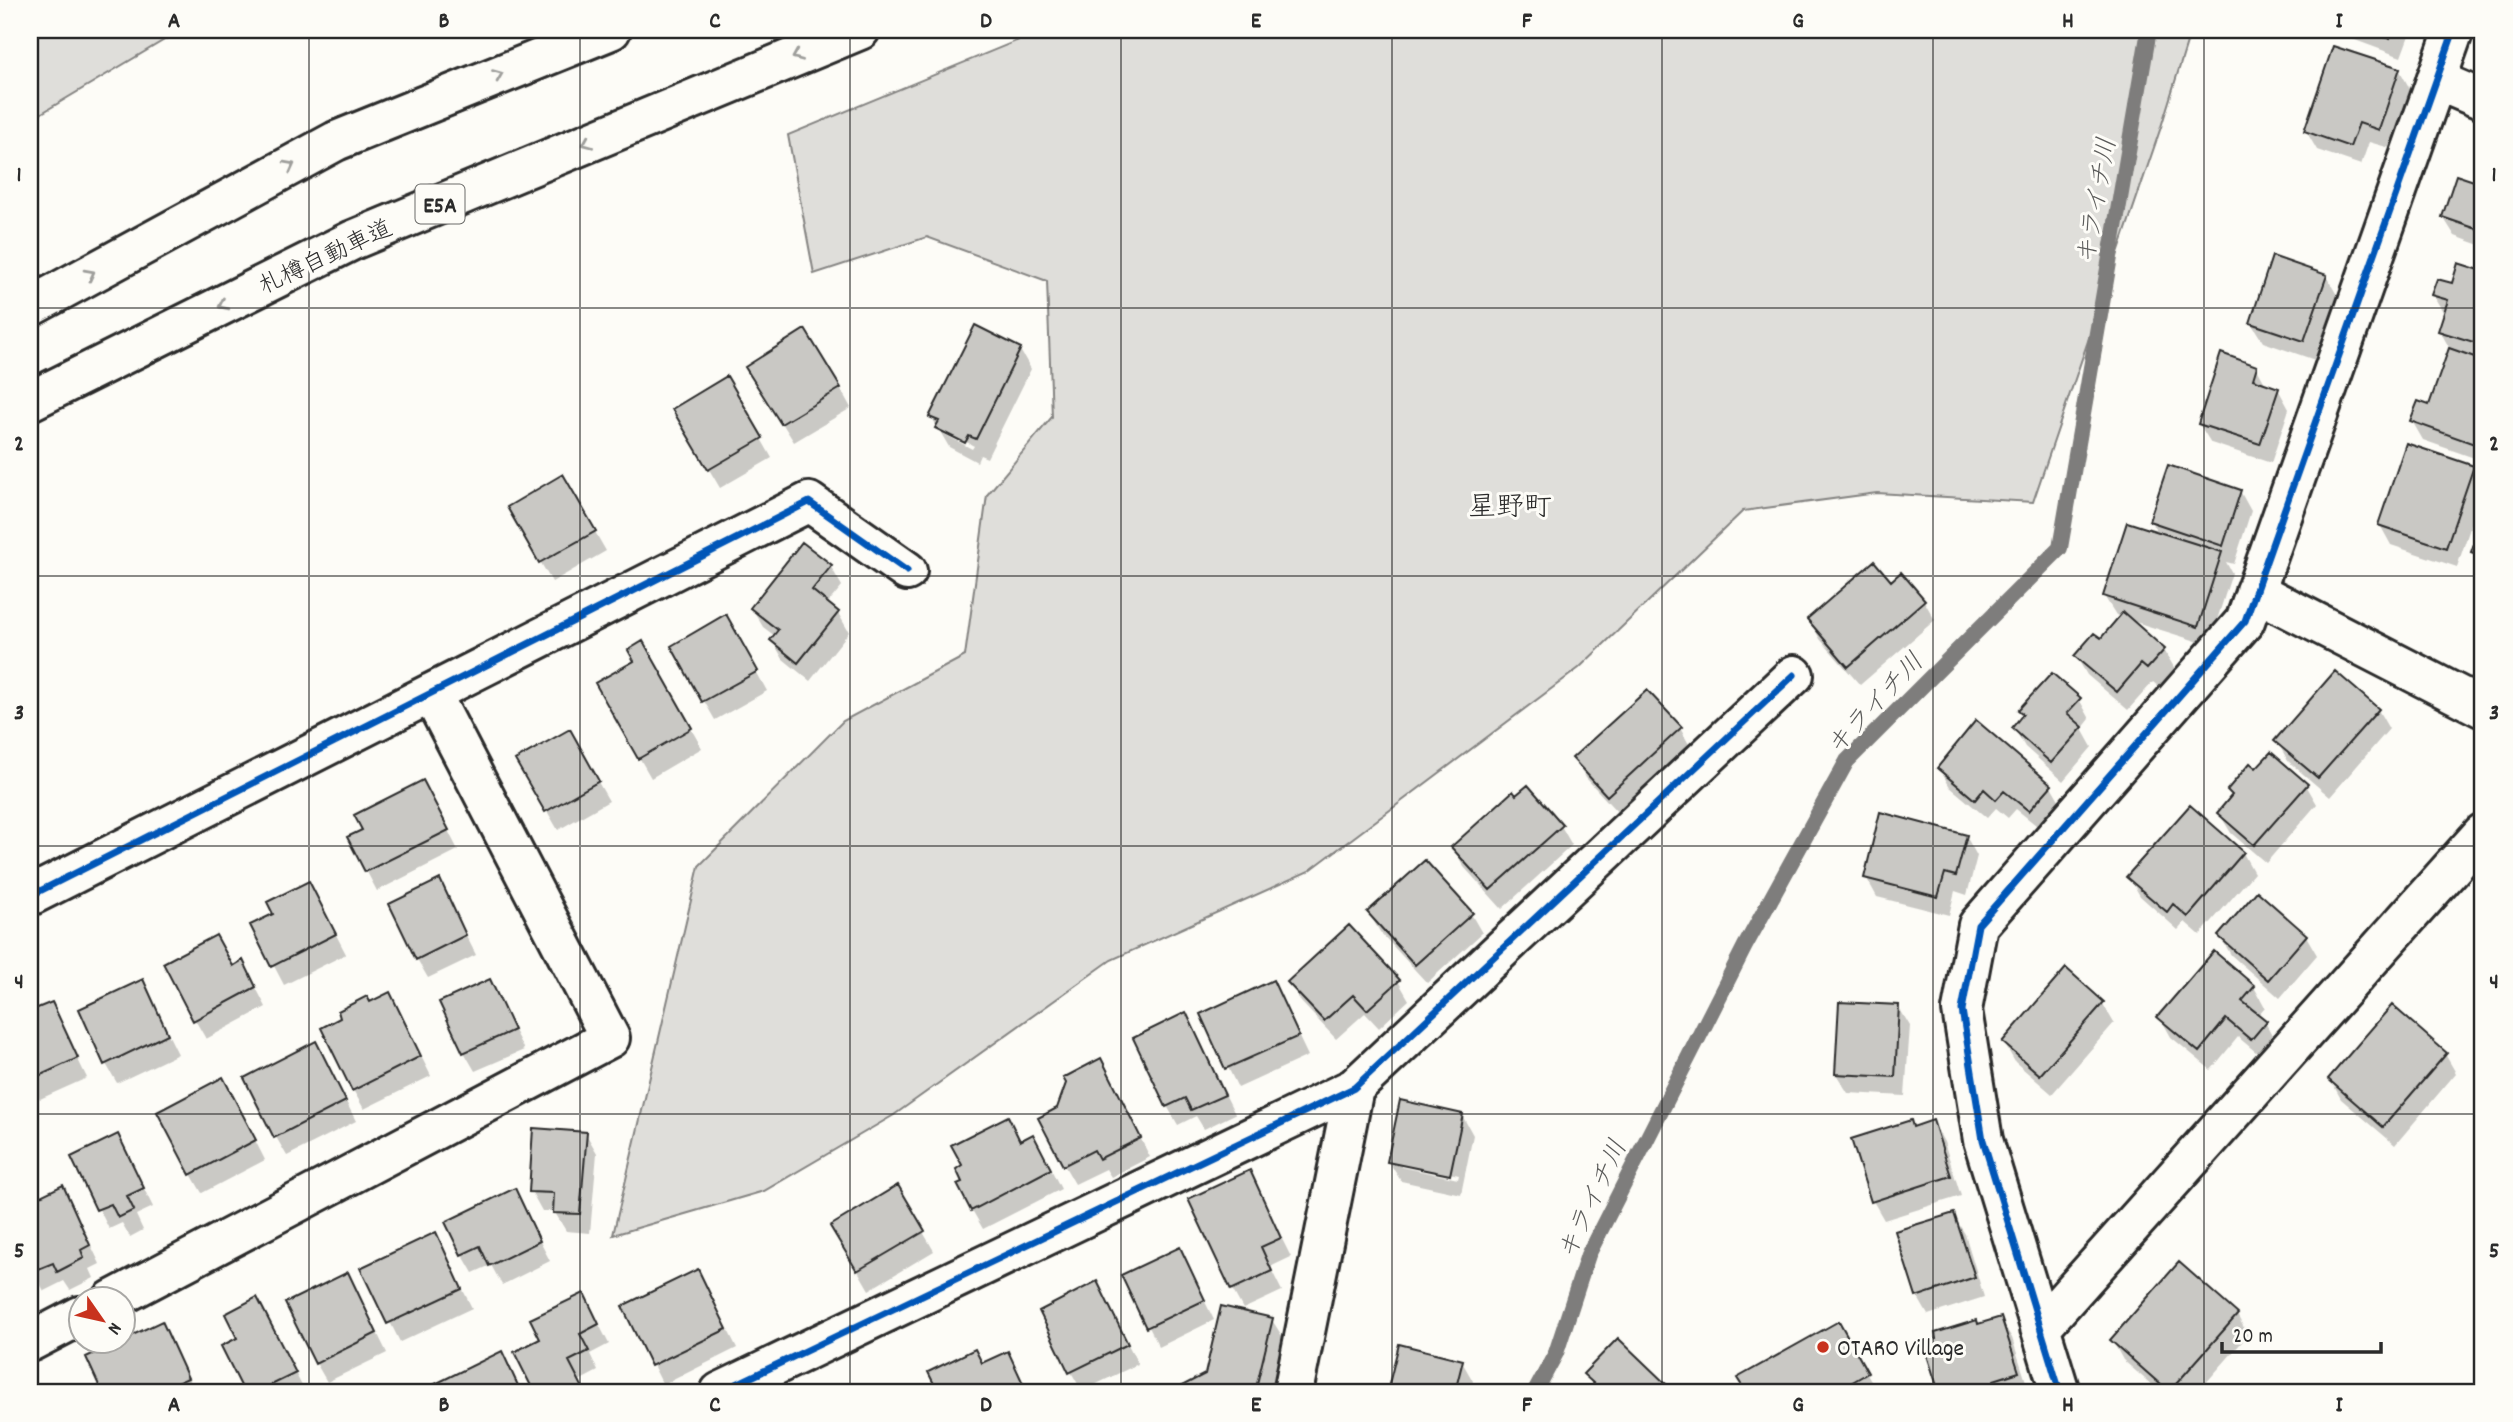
<svg xmlns="http://www.w3.org/2000/svg" width="2513" height="1422" viewBox="0 0 2513 1422" font-family="Dekko,'Klee One',sans-serif">
<style>
.green{fill:#dfdeda;stroke:#858482;stroke-width:2}
.shadow{fill:#0003;fill-rule:evenodd}
.lines{fill:none;stroke-linecap:round;stroke-linejoin:round}
.stream{stroke:#7e7d7b;stroke-width:16}
.building{fill:#c9c8c4;stroke:#2b2b2b;stroke-width:2}
.minor-casing{stroke:#2b2b2b;stroke-width:44}
.highway-casing{stroke:#2b2b2b;stroke-width:44}
.minor{stroke:#fdfcf7;stroke-width:38}
.highway{stroke:#fdfcf7;stroke-width:38}
.cycleway-casing{stroke:#fdfcf7;stroke-width:11}
.cycleway{stroke:#0057b8;stroke-width:7}
.oneway{stroke:#9e9e9b}
.grid{fill:none;stroke:#2b2b2b;stroke-width:2;stroke-opacity:0.55}
.poi-dot{fill:#c8321e;stroke:#fdfcf7;stroke-width:2.5}
.labels{text-anchor:middle;stroke-width:6;stroke-linejoin:round;paint-order:stroke}
.shield{fill:#fdfcf7;stroke:#6a6a68;stroke-width:2}
.shield-label{font-size:23px;font-weight:bold;fill:#2b2b2b}
.street-label{font-size:24px;fill:#2b2b2b;stroke:#fdfcf7}
.poi-label{font-size:24px;fill:#2b2b2b;stroke:#fdfcf7;text-anchor:start}
.water-label{font-size:26px;font-style:italic;fill:#5b5b5a;stroke:#fdfcf7}
.quarter-label{font-size:28px;fill:#2b2b2b;stroke:#fdfcf7}
.neatline{fill:none;stroke:#2b2b2b;stroke-width:2.5}
.grid-label{font-size:23px;text-anchor:middle;font-weight:bold;fill:#2b2b2b}
</style>
<rect width="100%" height="100%" fill="#fdfcf7"/>
<filter id="ink" filterUnits="userSpaceOnUse"><feTurbulence type="fractalNoise" baseFrequency=".0143" numOctaves="2"/><feDisplacementMap in="SourceGraphic" scale="14" xChannelSelector="R" yChannelSelector="G"/><feConvolveMatrix kernelMatrix="1 2 1 2 8 2 1 2 1" color-interpolation-filters="sRGB"/></filter>
<g filter="url(#ink)">
<path class="green" d="M30 30H181L30 120Z
M1043 30H2191L2161 127 2033 502 1877 493 1743 511 1579 668 1309 871 1111 960 894 1115 764 1191 613 1235 699 866 843 721 965 656 987 495 1052 417 1047 281 927 237 814 274 788 135Z"/>
<path class="shadow" d="M2328 30H2411L2401 57Z
M2399 69 2410 89 2390 148 2369 142 2361 165 2317 150 2306 131Z
M2457 177 2483 186V246L2455 236 2443 217Z
M2459 265 2483 273V461L2423 440 2412 421 2430 407 2450 349 2440 331 2445 315 2433 295 2453 285Z
M2326 276 2337 295 2315 360 2263 342 2251 323Z
M1020 350 1031 369 987 458 980 455 977 462 949 447 931 416ZM944 430 974 446 972 449 944 434Z
M2256 367 2266 385 2278 389 2289 409 2271 463 2211 443 2199 424Z
M727 379 772 458 720 488 674 410Z
M759 386 840 388 851 408 794 442Z
M2473 467 2483 489 2457 567 2391 545 2380 525Z
M563 476 606 551 552 582 509 508Z
M2240 491 2251 511 2234 564 2226 562 2232 573 2209 645 2129 620 2164 650 2175 669 2159 687 2153 682 2128 710 2087 675 2076 656 2101 640 2121 617 2116 615 2104 596 2158 533 2151 521Z
M2483 523V570L2473 552Z
M831 567 842 586 827 604 838 613 849 632 810 681 783 659 772 640 775 636 763 627 752 608Z
M1891 584 1924 601 1935 620 1860 685 1820 639 1809 619Z
M726 617 767 691 715 720 673 647Z
M642 643 702 748 651 778 597 684 637 662Z
M2079 699 2090 719 2082 729 2092 747 2063 781 2025 747 2014 728 2024 716 2020 710Z
M2378 710 2389 729 2330 797 2288 761 2277 741Z
M1680 728 1691 748 1619 814 1586 778 1575 759Z
M569 732 609 801 558 830 518 761Z
M1939 768 2051 786 2062 805 2041 829 2016 809 2008 818 1996 808 1987 818 1950 787Z
M2256 771 2306 785 2317 804 2266 863 2231 833 2219 813 2233 797 2229 790Z
M433 801 458 850 377 891 349 838Z
M2190 807 2243 853 2254 873 2200 935 2185 922 2178 930 2140 896 2129 877Z
M1561 826 1572 845 1502 909 1464 867 1453 847Z
M1966 836 1977 856 1967 895 1955 891 1949 915 1877 897 1866 877Z
M439 882 476 955 428 978 417 959Z
M319 902 346 954 284 985 253 926Z
M1369 913 1471 914 1482 933 1427 983 1380 932Z
M2220 936H2306L2317 955 2280 998 2231 955Z
M233 968 253 982 266 1007 206 1039 195 1020Z
M2066 971 2103 1004 2114 1023 2052 1094 2015 1062 2004 1043Z
M142 981 178 1054 117 1083 106 1064Z
M489 981 524 1050 475 1071 464 1052Z
M1398 981 1409 1000 1379 1028 1365 1013 1336 1039 1301 1002 1289 982Z
M1273 983 1308 1056 1238 1088 1202 1014Z
M2254 987 2265 1007 2257 1016 2265 1022 2276 1042 2263 1058 2238 1037 2211 1070 2171 1037 2160 1017Z
M51 1004 87 1078 40 1099 30 1085V1013Z
M1898 1006 1910 1026 1905 1096 1848 1093 1836 1074Z
M400 1014 431 1076 364 1109 353 1090Z
M1185 1014 1235 1114 1204 1129 1196 1116 1178 1125 1167 1106Z
M2445 1054 2456 1073 2395 1145 2341 1099 2330 1079Z
M326 1063 356 1121 287 1156 276 1137Z
M1111 1080 1150 1157 1111 1177 1106 1169 1075 1184 1064 1165Z
M234 1099 265 1160 202 1193 191 1174Z
M1462 1115 1473 1135 1461 1194 1401 1181 1389 1162ZM1401 1163 1459 1175 1458 1179 1401 1167Z
M1008 1118 1021 1142 1044 1155 1061 1189 983 1229 972 1210Z
M1910 1122 1914 1128 1933 1122 1944 1142 1961 1196 1884 1220 1873 1201Z
M586 1134 597 1153 590 1233 566 1231 554 1211H542L531 1191Z
M118 1136 153 1207 136 1215 143 1230 130 1237 122 1223 109 1229 73 1157Z
M1249 1173 1291 1257 1270 1267 1282 1291 1243 1309 1232 1289Z
M63 1187 100 1264 90 1269 94 1278 70 1290 64 1281 44 1291 30 1265V1203Z
M897 1187 934 1251 869 1290 832 1226Z
M514 1191 550 1261 502 1285 491 1265 473 1273 462 1254Z
M1953 1215 1965 1234 1984 1297 1928 1315 1917 1296Z
M435 1234 472 1308 400 1342 363 1268Z
M1179 1249 1214 1320 1159 1347 1123 1275Z
M2179 1264 2237 1315 2248 1335 2198 1392H2160L2123 1360 2112 1340Z
M698 1271 737 1348 663 1385 624 1307Z
M358 1294 387 1353 327 1382 316 1363Z
M584 1295 609 1344 590 1354 598 1371 579 1381 585 1392H536L516 1353 542 1340Z
M1107 1303 1138 1364 1082 1391 1071 1372Z
M268 1319 305 1392H246L224 1347 240 1339Z
M2000 1319 2012 1338 2029 1391 1941 1392 1925 1344Z
M1272 1320 1284 1339 1271 1392H1175L1207 1375Z
M162 1323 195 1392H104L88 1358Z
M1838 1323 1877 1392H1748L1740 1378Z
M1400 1346 1462 1362 1473 1381 1470 1392H1389Z
M1007 1353 1028 1392H940L931 1373 982 1364Z
M501 1354 522 1392H434L432 1387Z
M1586 1374 1665 1386 1669 1392H1596Z"/>
<g class="lines">
<path class="stream" d="M1535 1392 1556 1353 1588 1255 1745 946 1847 761 2060 548 2149 30"/>
</g>
<path class="building" d="M2365 30H2393L2390 39Z
M2333 46 2400 68 2379 130 2359 123 2350 147 2304 131Z
M2456 175 2483 184V231L2442 217Z
M2272 256 2327 275 2304 341 2250 323Z
M2458 263 2483 271V345L2438 331 2448 300 2431 295 2437 279 2452 283Z
M975 325 1021 348 976 439 969 436 965 443 935 428 939 421 929 417Z
M805 329 841 388 781 424 745 367Z
M2449 348 2483 360V437L2480 446 2410 421 2418 401 2429 405Z
M2221 353 2257 366 2253 379 2279 388 2260 444 2198 424Z
M727 376 763 438 708 470 672 409Z
M2406 443 2474 466 2446 548 2378 525Z
M2168 465 2241 490 2223 546 2149 521Z
M563 474 596 531 539 563 507 507Z
M2483 518V556L2471 552Z
M2127 522 2222 552 2198 627 2103 596Z
M802 542 832 565 812 590 839 612 798 663 770 640 778 630 750 608Z
M1874 561 1891 581 1901 572 1925 600 1848 667 1807 619Z
M2123 612 2165 649 2147 669 2141 664 2117 692 2074 656 2094 633 2101 638Z
M726 614 758 671 702 702 671 646Z
M643 641 692 728 638 759 595 683 634 661 628 650Z
M2335 671 2379 709 2318 778 2274 741Z
M2052 673 2081 698 2067 713 2083 727 2051 763 2012 728 2023 714 2018 710Z
M1647 690 1682 727 1607 796 1572 758Z
M1976 720 2052 785 2029 811 2004 791 1996 800 1984 789 1975 800 1937 768Z
M570 729 599 781 545 812 515 760Z
M2271 752 2308 784 2254 845 2217 813 2232 795 2227 790 2250 763 2256 768Z
M423 780 449 830 365 872 347 837 362 830 354 815Z
M1528 785 1563 825 1490 890 1451 847 1513 791 1516 795Z
M2190 805 2244 852 2188 917 2173 904 2167 912 2126 877Z
M1880 812 1967 835 1956 876 1945 873 1938 897 1864 878Z
M1425 860 1473 913 1415 965 1367 912Z
M440 879 466 935 416 960 389 904Z
M309 881 336 934 271 967 250 925 273 914 267 902Z
M2257 891 2307 935 2268 980 2218 936Z
M1349 925 1400 980 1367 1010 1353 995 1324 1021 1287 982Z
M216 935 233 966 243 960 256 987 193 1021 163 963Z
M2214 951 2255 986 2242 1001 2267 1021 2251 1040 2226 1019 2199 1052 2157 1017Z
M2066 968 2104 1002 2040 1075 2002 1042Z
M143 979 168 1034 104 1065 79 1009Z
M490 979 514 1030 463 1053 439 1002Z
M1273 980 1299 1036 1225 1069 1200 1014Z
M390 992 421 1056 352 1091 321 1028 340 1018 338 1011 367 996 370 1002Z
M52 1002 78 1058 30 1080V1011Z
M1839 1002 1899 1005 1895 1077 1835 1074Z
M2392 1005 2447 1053 2383 1127 2328 1079Z
M1186 1012 1225 1095 1191 1110 1185 1098 1166 1107 1133 1038Z
M316 1041 346 1101 274 1138 244 1078Z
M1101 1058 1141 1138 1099 1159 1094 1150 1063 1166 1038 1118 1057 1108 1066 1083 1063 1078Z
M223 1077 256 1140 190 1175 157 1112Z
M1400 1100 1463 1114 1450 1175 1387 1162Z
M1008 1116 1020 1141 1033 1134 1051 1169 971 1211 957 1184 962 1182 956 1169 962 1165 951 1145Z
M1911 1120 1913 1127 1933 1120 1951 1176 1871 1202 1851 1139Z
M533 1128 587 1132 580 1214 553 1213 554 1193 529 1192Z
M118 1134 144 1188 127 1196 134 1210 118 1218 111 1204 96 1210 71 1157Z
M1250 1170 1281 1238 1261 1247 1272 1271 1231 1290 1188 1199Z
M63 1185 90 1245 81 1250 84 1258 57 1272 53 1263 31 1272 30 1201Z
M898 1185 925 1231 857 1271 830 1226Z
M515 1188 540 1241 489 1266 480 1246 461 1255 445 1222Z
M1954 1213 1975 1277 1916 1297 1895 1231Z
M436 1232 462 1289 387 1324 360 1268Z
M1180 1247 1205 1300 1146 1328 1121 1275Z
M2179 1262 2238 1314 2169 1392 2110 1340Z
M698 1269 727 1329 651 1366 622 1306Z
M348 1272 377 1333 315 1364 285 1303Z
M1097 1281 1128 1344 1069 1373 1039 1311Z
M584 1293 599 1324 580 1334 589 1351 569 1361 585 1392H534L514 1352 540 1339 530 1319Z
M257 1297 296 1373 257 1392H244L221 1346 237 1338 225 1314Z
M1221 1306 1273 1318 1255 1392H1173L1172 1391 1205 1374Z
M2001 1317 2019 1372 1994 1380 1997 1391 1993 1392H1939L1923 1343 1936 1339 1935 1333 1977 1320 1978 1324Z
M162 1321 188 1378 157 1392H102L86 1357Z
M1839 1321 1868 1373 1835 1392H1746L1737 1378Z
M1618 1338 1667 1385 1659 1392H1603L1583 1374Z
M1399 1344 1463 1360 1455 1392H1387Z
M975 1349 982 1363 1008 1351 1027 1392H938L928 1372Z
M502 1351 521 1392H432L429 1387Z"/>
<g class="lines">
<g class="minor-casing">
<path id="minor" d="M2436 80 2483 100
M2255 591 2483 708
M30 896 809 502 907 571
M112 1300 610 1038 431 693
M2040 1328 2483 833
M30 1342 80 1316
M720 1392 1354 1088 1794 675
M1293 1392 1354 1088
M2060 1392 1983 1140 1962 1010 1978 925 2245 621 2454 30"/>
</g>
<g class="highway-casing">
<path id="highway" d="M30 307 336 141 611 30
M30 401 353 240 860 30"/>
</g>
<use href="#minor" class="minor"/>
<use href="#highway" class="highway"/>
<g class="cycleway-casing">
<path id="cycleway" d="M30 896 809 502 907 571
M720 1392 1354 1088 1794 675
M2060 1392 1983 1140 1962 1010 1978 925 2245 621 2454 30"/>
</g>
<use href="#cycleway" class="cycleway"/>
</g>
<defs><path id="oneway-chevron" d="M-2-3.5L2.5 0L-2 3.5" fill="none" stroke-width="1.6" stroke-linecap="round" stroke-linejoin="round" transform="scale(1.75)"/></defs>
<g class="oneway">
<use href="#oneway-chevron" transform="translate(797 56) rotate(157)"/>
<use href="#oneway-chevron" transform="translate(498 75) rotate(-22)"/>
<use href="#oneway-chevron" transform="translate(587 143) rotate(157)"/>
<use href="#oneway-chevron" transform="translate(290 166) rotate(-28)"/>
<use href="#oneway-chevron" transform="translate(90 274) rotate(-28)"/>
<use href="#oneway-chevron" transform="translate(223 305) rotate(154)"/>
</g>
</g>
<path class="grid" d="M309 30V1392M580 30V1392M850 30V1392M1121 30V1392M1392 30V1392M1662 30V1392M1933 30V1392M2204 30V1392M30 308H2483M30 576H2483M30 846H2483M30 1114H2483"/>
<circle class="poi-dot" cx="1823" cy="1347" r="7"/>
<g class="labels">
<rect class="shield" x="415.5" y="184.5" width="49" height="39" rx="5"/>
<g class="shield-label">
<text x="440" y="212">E5A</text>
</g>
<g class="street-label">
<text transform="translate(325 256) rotate(-25)" y="8">札樽自動車道</text>
</g>
<g class="poi-label">
<text x="1837" y="1355">OTARO Village</text>
</g>
<g class="water-label">
<text transform="translate(2095 201) rotate(-80)" y="9">キライチ川</text>
<text transform="translate(1874 703) rotate(-47)" y="9">キライチ川</text>
<text transform="translate(1591 1199) rotate(-65)" y="9">キライチ川</text>
</g>
<g class="quarter-label">
<text x="1510" y="515">星野町</text>
</g>
</g>
<rect width="2513" height="1422" fill="none" stroke="#fdfcf7" stroke-width="77"/>
<g transform="translate(102 1320) rotate(124)"><circle r="33" fill="#fdfcf7" stroke="#a9a8a5" stroke-width="2"/>
<path d="M0-5L12 26L0 18L-12 26Z" fill="#c8321e"/>
<text y="-10" font-size="19" font-weight="bold" text-anchor="middle" fill="#2b2b2b">N</text>
</g>
<path d="M2222 1342v10h159v-10" fill="none" stroke="#2b2b2b" stroke-width="3.5"/>
<text x="2233" y="1342" font-size="21" fill="#2b2b2b" stroke="#fdfcf7" stroke-width="5" paint-order="stroke">20 m</text>
<rect x="38" y="38" width="2436" height="1346" class="neatline"/>
<g class="grid-label">
<text x="174" y="27">A</text>
<text x="444" y="27">B</text>
<text x="715" y="27">C</text>
<text x="986" y="27">D</text>
<text x="1256" y="27">E</text>
<text x="1527" y="27">F</text>
<text x="1798" y="27">G</text>
<text x="2068" y="27">H</text>
<text x="2339" y="27">I</text>
<text x="19" y="181">1</text>
<text x="2494" y="181">1</text>
<text x="19" y="450">2</text>
<text x="2494" y="450">2</text>
<text x="19" y="719">3</text>
<text x="2494" y="719">3</text>
<text x="19" y="988">4</text>
<text x="2494" y="988">4</text>
<text x="19" y="1257">5</text>
<text x="2494" y="1257">5</text>
<text x="174" y="1411">A</text>
<text x="444" y="1411">B</text>
<text x="715" y="1411">C</text>
<text x="986" y="1411">D</text>
<text x="1256" y="1411">E</text>
<text x="1527" y="1411">F</text>
<text x="1798" y="1411">G</text>
<text x="2068" y="1411">H</text>
<text x="2339" y="1411">I</text>
</g>
</svg>
